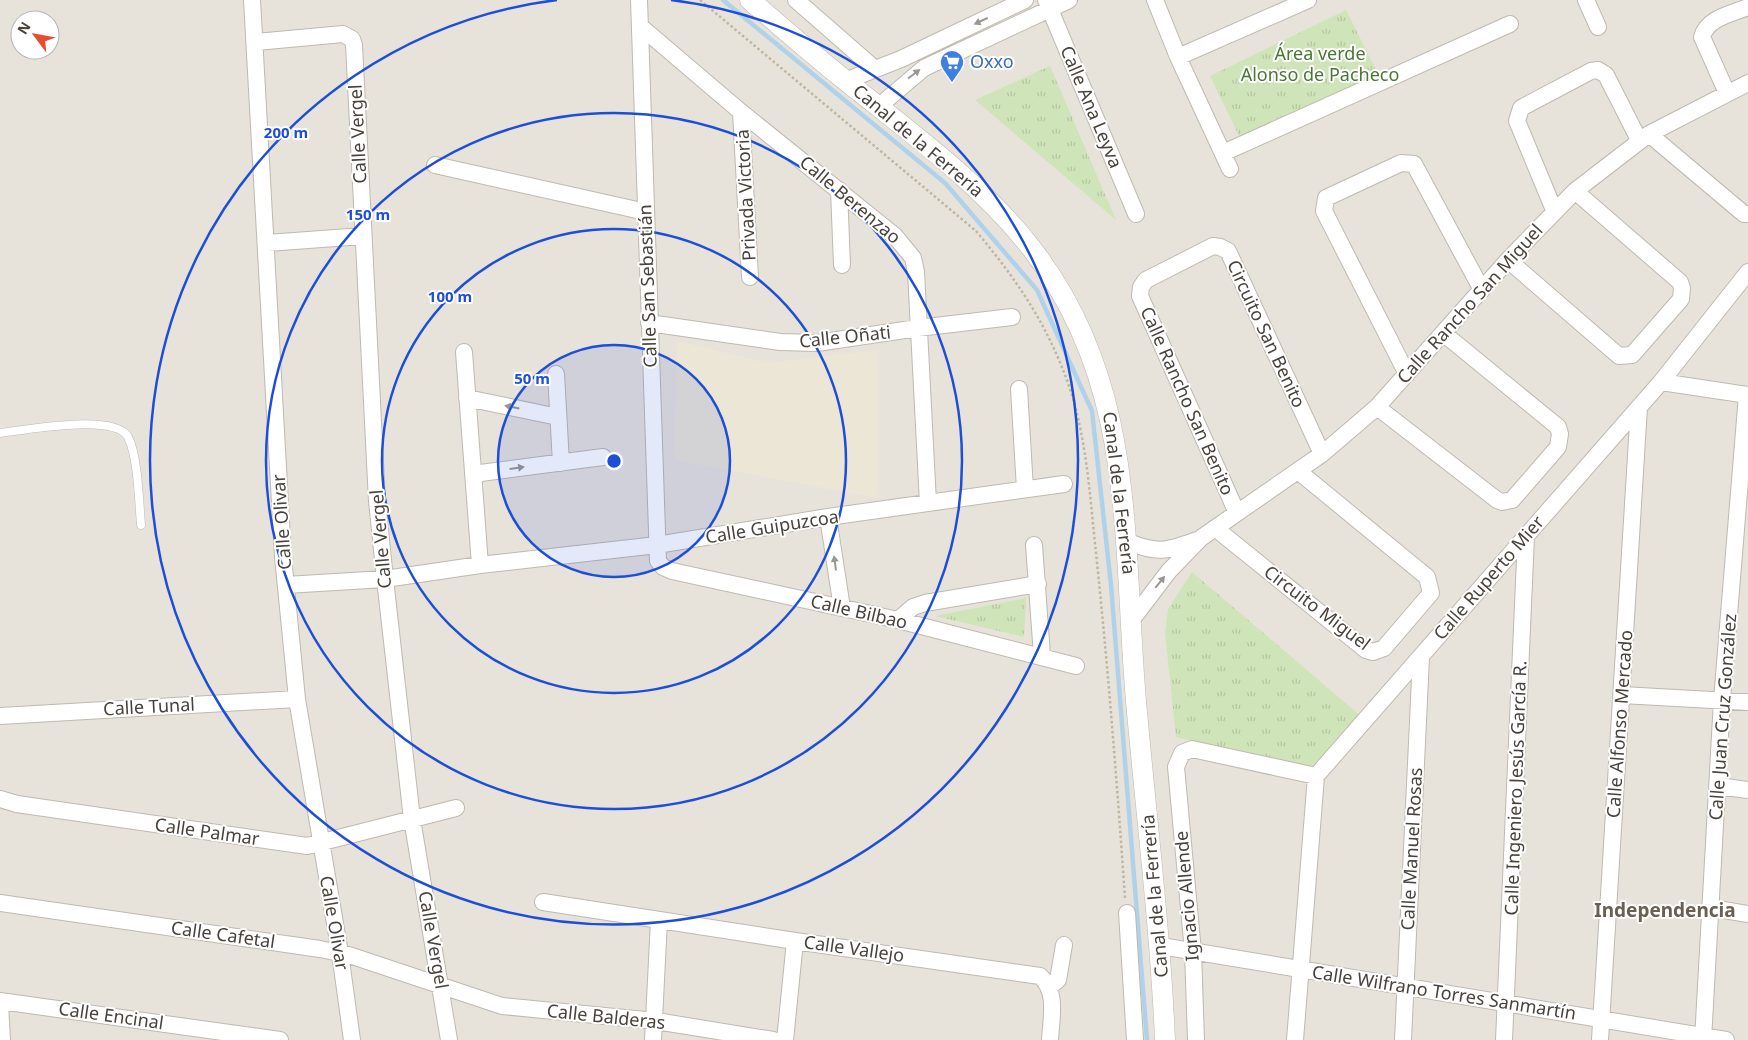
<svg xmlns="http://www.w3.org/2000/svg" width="1748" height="1040" viewBox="0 0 1748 1040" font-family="'Noto Sans',sans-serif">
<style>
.residential{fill:#e7e3da;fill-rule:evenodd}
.education{fill:#ece6d7}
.park{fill:url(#park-tufts)}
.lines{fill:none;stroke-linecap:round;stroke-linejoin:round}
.stream{stroke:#afd2ea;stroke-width:4.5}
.service-casing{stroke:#bfb9af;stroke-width:9}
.minor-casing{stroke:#bfb9af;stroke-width:18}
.tertiary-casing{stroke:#bfb9af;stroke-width:21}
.path{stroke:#bfb5a1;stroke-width:2.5;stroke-dasharray:2.5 2.5;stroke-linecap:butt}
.service{stroke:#fff;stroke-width:8}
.minor{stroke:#fff;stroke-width:16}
.tertiary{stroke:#fff;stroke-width:20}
.oneway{fill:#9a9793}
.ring{fill:none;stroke:#1d4ed8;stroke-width:2.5}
.labels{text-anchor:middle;stroke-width:4;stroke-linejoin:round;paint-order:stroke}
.park-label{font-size:18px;fill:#4b7532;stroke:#fff}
.shop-label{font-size:18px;fill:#366cbe;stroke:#fff;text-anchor:start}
.street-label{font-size:18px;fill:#48423a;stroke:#fff}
.neighbourhood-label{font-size:19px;font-weight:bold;fill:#6a6052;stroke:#fff}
.centre{fill:#1d4ed8;stroke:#fff;stroke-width:2.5}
.ring-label{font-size:15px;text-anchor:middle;font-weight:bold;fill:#1d4ed8;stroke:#fff;stroke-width:4;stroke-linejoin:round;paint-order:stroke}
</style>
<defs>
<pattern id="park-tufts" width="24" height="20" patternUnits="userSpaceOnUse" patternTransform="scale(1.25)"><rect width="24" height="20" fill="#d0e4b9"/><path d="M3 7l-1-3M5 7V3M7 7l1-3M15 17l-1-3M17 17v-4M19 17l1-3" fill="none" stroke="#b4c5a0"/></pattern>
</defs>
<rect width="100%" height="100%" fill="#f4f2ec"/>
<path class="residential" d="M0 0H1748V1040H0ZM20 20H50V50H20Z"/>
<path class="education" d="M677 341 767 363 878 350 877 498 674 460Z"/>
<path class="park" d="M1346 10 1380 78 1242 142 1210 76Z
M1050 66 1116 220 975 100Z
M1192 572 1363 718 1317 771 1176 737 1165 633 1168 609Z
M1026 598 1024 637 935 616Z"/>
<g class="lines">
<path class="stream" d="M723 0 945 183 1037 290 1092 411 1111 585 1147 1040"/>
<g class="service-casing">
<path id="service" d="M0 433C24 430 115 413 128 437 138 456 139 502 141 525"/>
</g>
<g class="minor-casing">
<path id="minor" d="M252 0 283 557 297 699 340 953 352 1040
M639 0 658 561 663 567 672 571 898 620 1076 666
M796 0 875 69
M1046 0 1136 214
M1155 0 1178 57 1230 169
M1586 0 1598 27
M640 26 741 112 895 236 913 258 916 272 928 503
M256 42 343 34 352 39 354 45 377 501 385 579 412 819 449 1040
M1178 57 1308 0
M845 81 901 59 1025 0
M1727 93 1702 37C1707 18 1731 14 1748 7
M878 107 924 68 1069 0
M741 112 750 277
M1649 134 1744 214H1748
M1223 153 1510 24
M435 165 646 212
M839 190 842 265
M1554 210 1517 121 1521 108 1591 71 1598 70 1606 75 1639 140
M267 243 363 236
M1508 260 1619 356 1632 355 1681 299 1682 288 1680 282 1575 191
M649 323 780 342 817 343 918 328 1012 317
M464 352 480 565
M556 374 561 463
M1407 374 1324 211 1326 198 1401 163 1414 164 1482 290
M1661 382 1748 395
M1019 389 1025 489
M467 398 558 417
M1377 407 1497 500 1502 502 1512 500 1558 447 1560 434 1558 427 1443 333
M473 474 603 457
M1237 513 1140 296 1141 287 1146 280 1213 246 1220 247 1228 251 1322 454
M828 517 842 608
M1215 528 1366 650 1373 652 1384 648 1431 593 1427 577 1298 471
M1128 542C1159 554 1166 551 1197 540
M1034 545 1042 656
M286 585 385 579 480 565 657 545 828 517 1064 484
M898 620 913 607 925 603 1038 584
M1131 621 1169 571 1201 538 1322 454 1377 407 1508 260 1575 191 1649 134 1748 83
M1622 695 1748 702
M0 716 297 699
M1718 786 1748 790
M0 799 17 804 307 846 456 808
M543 902 795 941 1040 976C1058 991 1051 1019 1050 1040
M0 903 320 949 349 955 502 1006 656 1021 773 1040
M1712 908 1748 914
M1127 913 1135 1040
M1161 946 1726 1040
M1049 987 1058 980 1064 945
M0 1001 280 1040
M0 1004 2 1040
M653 1040 659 920
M785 1040 795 941
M1196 1040 1193 952 1176 767 1182 753 1192 749 1316 776 1661 382 1748 272
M1295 1040 1316 776
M1403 1040 1421 657
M1504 1040 1526 536
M1600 1040 1639 407
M1703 1040 1722 700 1747 395"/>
</g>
<g class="tertiary-casing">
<path id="tertiary" d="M750 0C786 31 822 63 860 92 920 140 984 187 1032 249 1137 385 1122 539 1136 701 1146 814 1160 926 1165 1040"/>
</g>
<path class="path" d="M700 0 976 231C1018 281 1049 327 1070 389 1087 441 1090 498 1096 553 1108 667 1117 783 1125 898"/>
<use href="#service" class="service"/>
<use href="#minor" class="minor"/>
<use href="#tertiary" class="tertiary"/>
</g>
<defs><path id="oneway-solid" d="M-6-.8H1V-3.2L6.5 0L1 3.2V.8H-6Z" transform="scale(1.25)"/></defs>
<g class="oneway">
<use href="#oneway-solid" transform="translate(981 21) rotate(155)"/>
<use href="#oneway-solid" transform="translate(914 74) rotate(-37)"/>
<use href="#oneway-solid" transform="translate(512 407) rotate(-169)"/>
<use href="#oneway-solid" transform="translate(517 468) rotate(-8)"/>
<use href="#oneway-solid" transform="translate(835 563) rotate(-98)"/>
<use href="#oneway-solid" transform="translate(1160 582) rotate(-51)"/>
</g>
<circle cx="614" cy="461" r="116" fill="#1d4ed8" fill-opacity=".12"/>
<g class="ring">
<circle cx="614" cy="461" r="116"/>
<circle cx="614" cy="461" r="232"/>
<circle cx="614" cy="461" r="348"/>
<path d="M671 0A464 464 0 1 1 557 0"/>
</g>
<defs>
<g id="supermarket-pin" transform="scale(1.25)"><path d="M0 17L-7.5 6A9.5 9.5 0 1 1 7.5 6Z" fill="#3f7fe0" stroke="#fff"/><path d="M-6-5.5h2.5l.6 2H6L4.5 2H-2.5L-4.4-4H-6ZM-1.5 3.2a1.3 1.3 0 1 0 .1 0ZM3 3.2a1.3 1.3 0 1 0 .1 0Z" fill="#fff"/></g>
</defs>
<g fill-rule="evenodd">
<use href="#supermarket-pin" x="952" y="62"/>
</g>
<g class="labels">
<g class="park-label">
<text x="1320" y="60">Área verde<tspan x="1320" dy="21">Alonso de Pacheco</tspan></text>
</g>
<g class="shop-label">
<text x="970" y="68">Oxxo</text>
</g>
<g class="street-label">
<text transform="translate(1091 107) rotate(67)" y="6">Calle Ana Leyva</text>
<text transform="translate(358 134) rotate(-93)" y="6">Calle Vergel</text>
<text transform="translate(918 141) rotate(40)" y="6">Canal de la Ferrería</text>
<text transform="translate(746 195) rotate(-93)" y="6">Privada Victoria</text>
<text transform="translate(850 200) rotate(40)" y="6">Calle Berenzao</text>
<text transform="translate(648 286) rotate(-92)" y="6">Calle San Sebastián</text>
<text transform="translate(1470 304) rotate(-48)" y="6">Calle Rancho San Miguel</text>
<text transform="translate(1266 334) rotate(65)" y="6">Circuito San Benito</text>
<text transform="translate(845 337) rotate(-6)" y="6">Calle Oñati</text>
<text transform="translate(1187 401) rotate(66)" y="6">Calle Rancho San Benito</text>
<text transform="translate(1119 493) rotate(83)" y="6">Canal de la Ferrería</text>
<text transform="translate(282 522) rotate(-94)" y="6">Calle Olivar</text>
<text transform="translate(772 527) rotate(-9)" y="6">Calle Guipuzcoa</text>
<text transform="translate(381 539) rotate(-95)" y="6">Calle Vergel</text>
<text transform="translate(1489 578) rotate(-49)" y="6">Calle Ruperto Mier</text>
<text transform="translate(1317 608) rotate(37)" y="6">Circuito Miguel</text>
<text transform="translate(859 612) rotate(13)" y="6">Calle Bilbao</text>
<text transform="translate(149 707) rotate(-3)" y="6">Calle Tunal</text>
<text transform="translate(1723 717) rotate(-86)" y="6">Calle Juan Cruz González</text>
<text transform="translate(1620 724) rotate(-86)" y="6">Calle Alfonso Mercado</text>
<text transform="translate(1516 788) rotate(-88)" y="6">Calle Ingeniero Jesús García R.</text>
<text transform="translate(207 832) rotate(8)" y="6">Calle Palmar</text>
<text transform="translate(1412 849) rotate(-87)" y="6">Calle Manuel Rosas</text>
<text transform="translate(1155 896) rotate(-95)" y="6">Canal de la Ferrería</text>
<text transform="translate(1187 896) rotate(-95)" y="6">Ignacio Allende</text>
<text transform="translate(334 923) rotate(80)" y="6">Calle Olivar</text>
<text transform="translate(223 935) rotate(8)" y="6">Calle Cafetal</text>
<text transform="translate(433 940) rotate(80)" y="6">Calle Vergel</text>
<text transform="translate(854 949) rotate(8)" y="6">Calle Vallejo</text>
<text transform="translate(1444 993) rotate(9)" y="6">Calle Wilfrano Torres Sanmartín</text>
<text transform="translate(111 1016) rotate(8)" y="6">Calle Encinal</text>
<text transform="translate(606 1017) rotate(6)" y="6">Calle Balderas</text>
</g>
<g class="neighbourhood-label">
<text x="1665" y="917">Independencia</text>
</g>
</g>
<circle cx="614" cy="461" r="8" class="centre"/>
<g class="ring-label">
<text x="286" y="138">200 m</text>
<text x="368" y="220">150 m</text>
<text x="450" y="302">100 m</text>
<text x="532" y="384">50 m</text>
</g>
<g transform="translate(35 35) rotate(302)"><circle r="24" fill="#ffffff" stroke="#b6b3b0"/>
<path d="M0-4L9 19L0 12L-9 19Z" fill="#e54e32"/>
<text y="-8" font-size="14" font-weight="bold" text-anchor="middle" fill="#48423a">N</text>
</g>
</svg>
